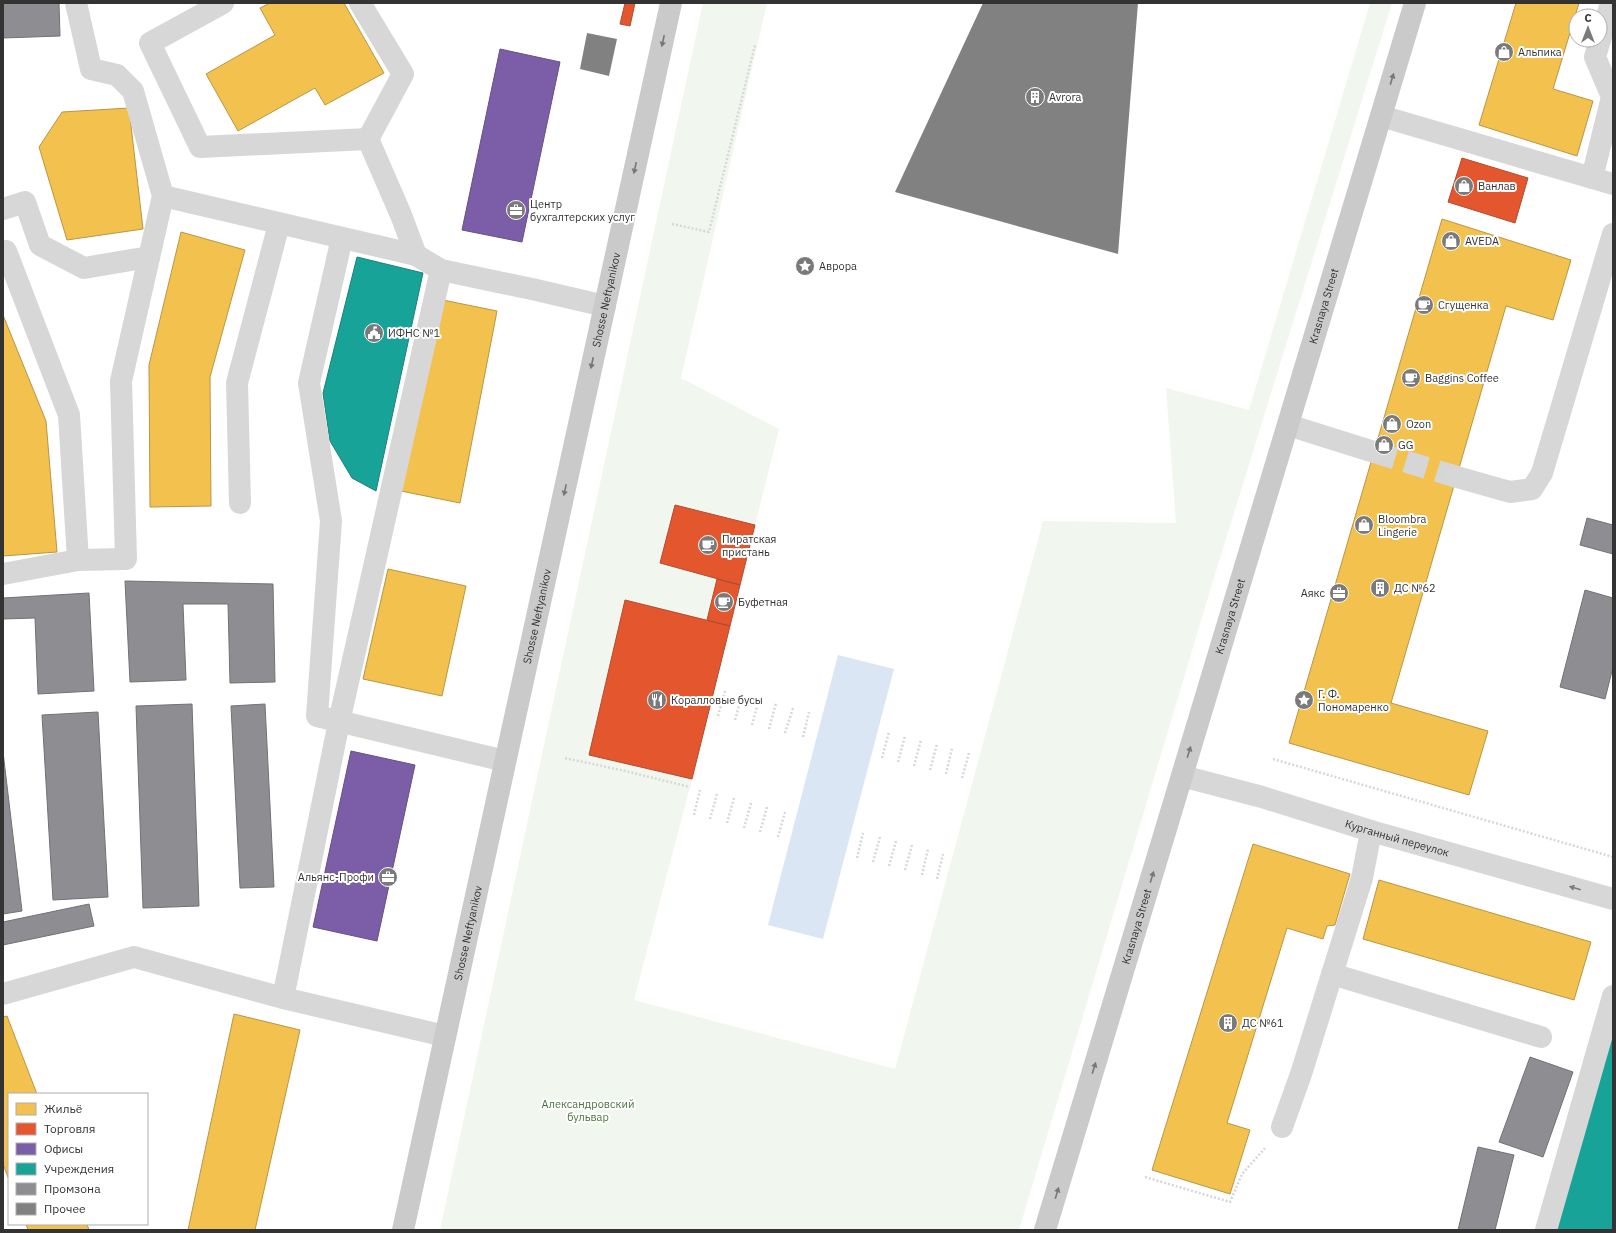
<svg xmlns="http://www.w3.org/2000/svg" width="1616" height="1233" viewBox="0 0 1616 1233" font-family="'IBM Plex Sans',sans-serif">
<style>
.green{fill:#f1f7ee}
.water{fill:#dbe6f4}
.homes{fill:#f2c14e;stroke:#b99646}
.shops{fill:#e4572e;stroke:#af4c30}
.offices{fill:#7b5ea7;stroke:#655184}
.public{fill:#17a398;stroke:#1f817a}
.industry{fill:#8d8d92;stroke:#727276}
.building{fill:#818181}
.lines{fill:none;stroke-linecap:round;stroke-linejoin:round}
.minor-tunnel{stroke:#d6d6d6;stroke-width:22;stroke-dasharray:22 11;stroke-linecap:butt}
.path{stroke:#d7d7d7;stroke-width:2.5;stroke-dasharray:2 2;stroke-linecap:butt}
.minor{stroke:#d7d7d7;stroke-width:22}
.major{stroke:#cacaca;stroke-width:22}
.oneway{fill:#777}
.oneway2{fill:#7d7d7d}
.labels{text-anchor:middle;stroke-width:4;stroke-linejoin:round;paint-order:stroke}
.poi-label{font-size:11px;fill:#333;stroke:#fff;text-anchor:start}
.street-label{font-size:11px;fill:#333;stroke:#fff}
.park-label{font-size:11px;fill:#4b733b;stroke:#fff}
</style>
<rect width="100%" height="100%" fill="#fff"/>
<path class="green" d="M703 3H767L681 378 779 429 690 787 634 1000 895 1069 1043 521 1176 523 1166 388 1249 410 1370 3H1392L1212 584 1019 1230H440Z"/>
<path class="water" d="M838 655 894 669 823 939 768 925Z"/>
<path class="homes" d="M270 3H344L384 73 325 105 315 88 238 131 206 74 275 35 260 8Z
M1516 3H1579L1553 89 1593 101 1577 156 1479 125Z
M129 108 143 229 67 240 39 147 62 112Z
M1442 219 1571 260 1553 320 1506 306 1391 703 1488 731 1469 795 1289 743Z
M181 232 245 250 210 377 211 506 150 507 149 365Z
M438 299 497 311 460 503 401 491Z
M3 315 46 421 57 552 3 556Z
M388 569 466 586 442 696 363 679Z
M1253 844 1350 874 1335 925 1327 926 1323 939 1287 928 1227 1123 1250 1130 1230 1194 1152 1170Z
M1379 880 1591 942 1574 1000 1363 939Z
M234 1014 300 1030 255 1230H188Z
M7 1016 37 1094H9V1180L3 1164V1017Z
M26 1224H87L89 1230H28Z"/>
<path class="shops" d="M625 3H635L630 26 620 24Z
M1462 158 1528 178 1515 223 1448 202Z
M675 505 755 525 740 585 660 563Z
M717 579 740 585 730 626 707 620Z
M625 600 730 626 692 779 589 755Z"/>
<path class="offices" d="M500 49 560 62 522 242 462 230Z
M351 751 415 765 377 941 313 927Z"/>
<path class="public" d="M357 257 423 273 376 491 352 478 330 441 323 393Z
M1613 1025V1230H1553Z"/>
<path class="industry" d="M3 3H59L60 36 3 38Z
M1587 518 1613 525V554L1580 545Z
M125 581 273 584 275 682 230 683 228 604H183L186 680 130 682Z
M1585 590 1613 598V667L1605 699 1560 687Z
M89 593 94 691 38 694 35 618 3 619V598Z
M192 704 199 906 143 908 136 706Z
M265 704 274 887 240 888 231 706Z
M98 712 108 897 53 900 42 715Z
M3 752 22 911 3 914Z
M89 904 94 926 3 945V922Z
M1530 1057 1573 1072 1543 1157 1499 1142Z
M1478 1147 1514 1155 1495 1230H1458Z"/>
<path class="building" d="M983 3H1138L1118 254 895 192Z
M587 33 617 39 609 76 580 69Z"/>
<g class="lines">
<path class="minor-tunnel" d="M1374 452 1457 477"/>
<path class="path" d="M672 224 709 232 755 45
M718 716 725 691
M735 720 742 695
M752 725 759 699
M769 729 776 703
M785 733 793 708
M803 737 809 712
M565 758 625 771 690 787
M882 758 889 732
M1273 759 1613 857
M898 762 905 736
M914 766 921 740
M930 770 937 744
M946 774 952 748
M962 778 969 753
M694 815 700 790
M710 819 717 794
M727 823 734 798
M744 828 751 803
M760 832 767 807
M778 837 785 812
M857 858 863 833
M873 862 880 837
M889 866 896 841
M905 870 912 845
M922 875 928 849
M937 879 943 854
M1145 1177 1230 1202 1242 1174 1265 1148"/>
<g class="minor">
<path d="M76 3 91 69 117 75 133 91 163 196 416 255 441 270 532 289 605 306"/>
<path d="M223 3 150 43 200 147 368 139"/>
<path d="M360 3 403 74 368 139"/>
<path d="M1600 40 1611 3"/>
<path d="M1381 116 1613 184"/>
<path d="M368 139 401 215 416 255"/>
<path d="M1592 178 1612 97 1595 57 1600 40"/>
<path d="M3 209 25 202 40 245 84 268 149 257"/>
<path d="M342 238 309 383 331 521 317 716 505 761"/>
<path d="M3 252 6 251 69 415 78 560 3 574"/>
<path d="M441 270 339 722 283 998 445 1036"/>
<path d="M1288 425 1374 452"/>
<path d="M1457 477 1510 492 1532 489 1542 473 1613 234"/>
<path d="M240 503 237 383 279 224"/>
<path d="M78 560 126 559 121 381 163 196"/>
<path id="s1" d="M1182 776 1262 797 1371 831 1613 899"/>
<path d="M1332 974 1541 1037"/>
<path d="M3 994 134 957 283 998"/>
<path d="M1282 1127 1301 1074 1362 878 1371 831"/>
<path d="M1546 1230 1613 996"/>
</g>
<g class="major">
<path id="s2" d="M403 1230 671 3"/>
<path id="s3" d="M1045 1230 1415 3"/>
</g>
</g>
<defs><path id="oneway-solid" d="M-6-.8H1V-3.2L6.5 0L1 3.2V.8H-6Z"/></defs>
<g class="oneway">
<use href="#oneway-solid" transform="translate(663 41) rotate(102)"/>
<use href="#oneway-solid" transform="translate(1392 79) rotate(-73)"/>
<use href="#oneway-solid" transform="translate(635 168) rotate(102)"/>
<use href="#oneway-solid" transform="translate(592 363) rotate(102)"/>
<use href="#oneway-solid" transform="translate(565 490) rotate(102)"/>
<use href="#oneway-solid" transform="translate(1189 752) rotate(-73)"/>
<use href="#oneway-solid" transform="translate(1152 877) rotate(-73)"/>
<use href="#oneway-solid" transform="translate(1094 1068) rotate(-73)"/>
<use href="#oneway-solid" transform="translate(1057 1193) rotate(-73)"/>
</g>
<use class="oneway2" href="#oneway-solid" transform="translate(1575 888) rotate(-164)"/>
<defs>
<g id="shop-disc" transform="scale(1)"><circle r="9.5" fill="#7a7a7a" stroke="#fff"/><path d="M-5-2.5h2.3a2.7 3.5 0 0 1 5.4 0H5L5.5 6h-11ZM-1.5-2.5h3a1.5 2.3 0 0 0-3 0Z" fill="#fff"/></g>
<g id="building-disc" transform="scale(1)"><circle r="9.5" fill="#7a7a7a" stroke="#fff"/><path d="M-4-6H4V6H1V3H-1V6H-4ZM-2.5-4.3h1.7v1.8h-1.7ZM.8-4.3h1.7v1.8H.8ZM-2.5-1h1.7V.8h-1.7ZM.8-1h1.7V.8H.8Z" fill="#fff"/></g>
<g id="office-disc" transform="scale(1)"><circle r="9.5" fill="#7a7a7a" stroke="#fff"/><path d="M-6-3h4V-5.5h4V-3h4V5H-6ZM-1-4.5V-3h2v-1.5ZM-6 0V1H6V0Z" fill="#fff"/></g>
<g id="sight-disc" transform="scale(1)"><circle r="9.5" fill="#7a7a7a" stroke="#fff"/><path d="M0-6L1.8-2.2L6-1.7L2.9 1.2L3.7 5.4L0 3.3L-3.7 5.4L-2.9 1.2L-6-1.7L-1.8-2.2Z" fill="#fff"/></g>
<g id="cafe-disc" transform="scale(1)"><circle r="9.5" fill="#7a7a7a" stroke="#fff"/><path d="M-5.5-4.5H6V0H3Q3 3.5 0 3.5H-2.5Q-5.5 3.5-5.5 0ZM3-3.2v2h1.7v-2ZM-6 4.5H4V6H-6Z" fill="#fff"/></g>
<g id="civic-disc" transform="scale(1)"><circle r="9.5" fill="#7a7a7a" stroke="#fff"/><path d="M-.6-6.5H3V-4.5H.6V-3L4-1V1h2V6H-6V1h2V-1L-.6-3ZM-1.2 2.5V6h2.4V2.5Z" fill="#fff"/></g>
<g id="restaurant-disc" transform="scale(1)"><circle r="9.5" fill="#7a7a7a" stroke="#fff"/><path d="M-5-6h1v4h1v-4h1v4h1v-4h1v5L-1.5 .5V6h-2V.5L-5-1ZM5-6V6H3V1.5H1.5Q1.5-4 5-6Z" fill="#fff"/></g>
</defs>
<g fill-rule="evenodd">
<use href="#shop-disc" x="1504" y="52"/>
<use href="#building-disc" x="1035" y="97"/>
<use href="#shop-disc" x="1464" y="186"/>
<use href="#office-disc" x="516" y="210"/>
<use href="#shop-disc" x="1451" y="241"/>
<use href="#sight-disc" x="805" y="266"/>
<use href="#cafe-disc" x="1424" y="305"/>
<use href="#civic-disc" x="374" y="333"/>
<use href="#cafe-disc" x="1411" y="378"/>
<use href="#shop-disc" x="1392" y="424"/>
<use href="#shop-disc" x="1384" y="445"/>
<use href="#shop-disc" x="1364" y="525"/>
<use href="#cafe-disc" x="708" y="545"/>
<use href="#building-disc" x="1380" y="588"/>
<use href="#office-disc" x="1339" y="593"/>
<use href="#cafe-disc" x="724" y="602"/>
<use href="#restaurant-disc" x="657" y="700"/>
<use href="#sight-disc" x="1304" y="700"/>
<use href="#office-disc" x="388" y="877"/>
<use href="#building-disc" x="1228" y="1023"/>
</g>
<g class="labels">
<g class="poi-label">
<text x="1518" y="56">Альпика</text>
<text x="1049" y="101">Avrora</text>
<text x="1478" y="190">Ванлав</text>
<text x="530" y="208">Центр<tspan x="530" dy="13">бухгалтерских услуг</tspan></text>
<text x="1465" y="245">AVEDA</text>
<text x="819" y="270">Аврора</text>
<text x="1438" y="309">Сгущенка</text>
<text x="388" y="337">ИФНС №1</text>
<text x="1425" y="382">Baggins Coffee</text>
<text x="1406" y="428">Ozon</text>
<text x="1398" y="449">GG</text>
<text x="1378" y="523">Bloombra<tspan x="1378" dy="13">Lingerie</tspan></text>
<text x="722" y="543">Пиратская<tspan x="722" dy="13">пристань</tspan></text>
<text x="1394" y="592">ДС №62</text>
<text x="1325" y="597" text-anchor="end">Аякс</text>
<text x="738" y="606">Буфетная</text>
<text x="1318" y="698">Г. Ф.<tspan x="1318" dy="13">Пономаренко</tspan></text>
<text x="671" y="704">Коралловые бусы</text>
<text x="374" y="881" text-anchor="end">Альянс-Профи</text>
<text x="1242" y="1027">ДС №61</text>
</g>
<g class="street-label">
<text dy="4" stroke="none"><textPath href="#s2" startOffset="952">Shosse Neftyanikov</textPath></text>
<text dy="4" stroke="none"><textPath href="#s3" startOffset="965">Krasnaya Street</textPath></text>
<text dy="4" stroke="none"><textPath href="#s2" startOffset="628">Shosse Neftyanikov</textPath></text>
<text dy="4" stroke="none"><textPath href="#s3" startOffset="641">Krasnaya Street</textPath></text>
<text dy="4" stroke="none"><textPath href="#s1" startOffset="224">Курганный переулок</textPath></text>
<text dy="4" stroke="none"><textPath href="#s3" startOffset="317">Krasnaya Street</textPath></text>
<text dy="4" stroke="none"><textPath href="#s2" startOffset="304">Shosse Neftyanikov</textPath></text>
</g>
<g class="park-label">
<text x="588" y="1108">Александровский<tspan x="588" dy="13">бульвар</tspan></text>
</g>
</g>
<rect width="1616" height="1233" fill="none" stroke="#333333" stroke-width="8"/>
<rect x="8" y="1093" width="140" height="132" fill="#ffffff" stroke="#adadad"/>
<rect x="16" y="1103" width="20" height="12" fill="#f2c14e" stroke="#adadad"/>
<text x="44" y="1113" font-size="12" fill="#333333">Жильё</text>
<rect x="16" y="1123" width="20" height="12" fill="#e4572e" stroke="#adadad"/>
<text x="44" y="1133" font-size="12" fill="#333333">Торговля</text>
<rect x="16" y="1143" width="20" height="12" fill="#7b5ea7" stroke="#adadad"/>
<text x="44" y="1153" font-size="12" fill="#333333">Офисы</text>
<rect x="16" y="1163" width="20" height="12" fill="#17a398" stroke="#adadad"/>
<text x="44" y="1173" font-size="12" fill="#333333">Учреждения</text>
<rect x="16" y="1183" width="20" height="12" fill="#8d8d92" stroke="#adadad"/>
<text x="44" y="1193" font-size="12" fill="#333333">Промзона</text>
<rect x="16" y="1203" width="20" height="12" fill="#818181" stroke="#adadad"/>
<text x="44" y="1213" font-size="12" fill="#333333">Прочее</text>
<g transform="translate(1588 28)"><circle r="19" fill="#ffffff" stroke="#adadad"/>
<path d="M0-3L7 15L0 10L-7 15Z" fill="#7a7a7a"/>
<text y="-6" font-size="11" font-weight="bold" text-anchor="middle" fill="#333333">С</text>
</g>
</svg>
